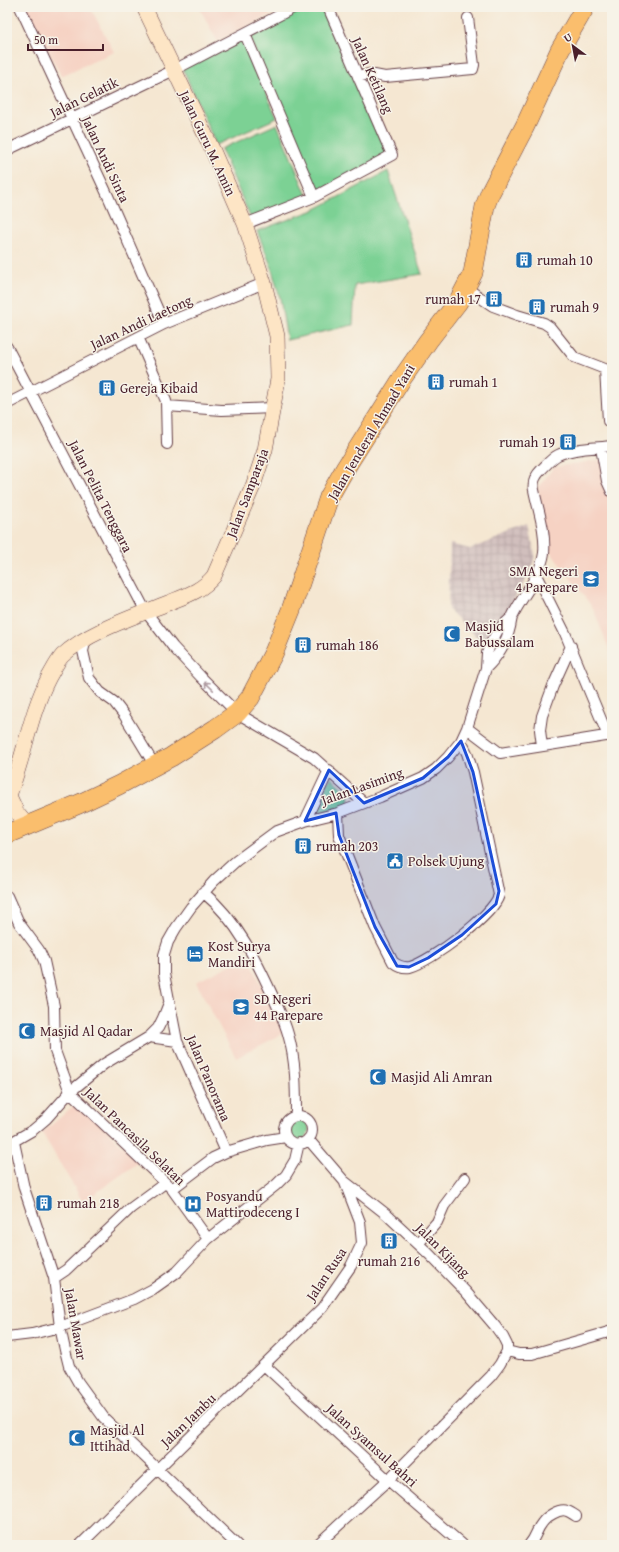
<svg xmlns="http://www.w3.org/2000/svg" width="619" height="1552" viewBox="0 0 619 1552" font-family="'Gentium Book Plus',serif">
<style>
.built{fill:#f6d2c3}
.industrial{fill:url(#industrial-grid)}
.green{fill:#7cd194;stroke:#637860}
.lines{fill:none;stroke-linecap:round;stroke-linejoin:round}
.street-casing{stroke:#643d44;stroke-width:12}
.secondary-casing{stroke:#643d44;stroke-width:16}
.highway-casing{stroke:#643d44;stroke-width:20}
.street{stroke:#fff;stroke-width:10}
.secondary{stroke:#fde5c5;stroke-width:15}
.highway{stroke:#fabe6d;stroke-width:19}
.oneway{stroke:#ae9aa0}
.marked{fill:#1d4ed8;fill-opacity:0.2;stroke:#1d4ed8;stroke-width:3;stroke-linejoin:round}
.labels{text-anchor:middle;stroke-width:3;stroke-linejoin:round;paint-order:stroke}
.street-label{font-size:14px;fill:#4a1f2b;stroke:#f7f3e8}
.poi-label{font-size:14px;fill:#4a1f2b;stroke:#f7f3e8;text-anchor:start}
</style>
<defs>
<pattern id="industrial-grid" width="8" height="8" patternUnits="userSpaceOnUse"><rect width="8" height="8" fill="#d1bfbd"/><path d="M0 4h8M4 0v8" fill="none" stroke="#b5a4a3"/></pattern>
</defs>
<rect width="100%" height="100%" fill="#f7f3e8"/>
<filter id="ink" filterUnits="userSpaceOnUse"><feTurbulence type="fractalNoise" baseFrequency=".025" numOctaves="2"/><feDisplacementMap in="SourceGraphic" scale="8" xChannelSelector="R" yChannelSelector="G"/><feConvolveMatrix kernelMatrix="1 2 1 2 8 2 1 2 1" color-interpolation-filters="sRGB"/></filter>
<filter id="wash" filterUnits="userSpaceOnUse"><feTurbulence type="fractalNoise" baseFrequency=".012" numOctaves="4" result="noise"/><feDisplacementMap in="SourceGraphic" scale="16" xChannelSelector="R" yChannelSelector="G"/><feGaussianBlur stdDeviation="0.9" result="paint"/><feColorMatrix in="noise" values="0 0 0 0 0 0 0 0 0 0 0 0 0 0 0 0 0 1.4 0 .05"/><feComposite in="paint" operator="in"/></filter>
<g filter="url(#wash)">
<rect width="100%" height="100%" fill="#f5e7d2"/>
<path class="built" d="M26 7H90L114 52 61 76Z
M199 7H287L217 41Z
M612 458V657L593 608 549 550 538 488 554 467Z
M248 956 284 1033 236 1058 196 982Z
M78 1102 139 1162 83 1202 42 1133Z"/>
<path class="industrial" d="M529 526 535 555 531 571 488 642 477 637 448 609 450 544 470 549Z"/>
<path class="green" d="M302 7H322L391 154 313 194 249 36Z
M242 37 277 118 216 145 182 67Z
M277 124 308 198 251 219 221 149Z
M388 171 422 274 355 285 353 325 287 340 280 298 270 263 257 231 314 210Z
M331 777C338 784 357 797 345 807L311 815Z
M287 1129a11 11 0 1 1 22 0a11 11 0 1 1-22 0Z"/>
</g>
<g filter="url(#ink)">
<g class="lines">
<g class="street-casing">
<path id="street" d="M20 7 108 196 164 324
M245 34 314 197
M358 77 369 74 385 77 473 69 474 65 468 18
M7 150 174 70 295 7
M245 224 314 197 392 155 328 7
M466 288 493 306 517 315 544 323 550 327 574 357 605 369 608 421
M138 337 166 401 167 444
M7 347 146 612 173 647 201 677 237 713 314 758 364 803
M7 404 164 324 264 283
M167 406 222 410 273 408
M601 448 607 481 612 492
M536 575 565 633 608 736
M86 639 83 651 89 678 100 692 114 702 124 715 155 766
M486 668C497 658 507 641 510 627 511 623 511 619 513 615 523 595 541 575 544 553 546 531 538 510 534 490 532 481 536 475 542 469 547 464 552 458 558 455 572 448 597 448 612 446
M467 728 500 753 612 735
M542 746 540 730 542 716 553 686 571 646
M338 813 339 835 375 927 393 962C398 966 403 968 410 967 431 961 493 916 499 895L473 772 467 753 461 741
M305 821 329 770
M203 892C237 920 257 961 275 1001 280 1012 285 1023 288 1034 296 1061 296 1089 296 1116
M7 896 19 923 39 950 44 961 54 1006 55 1051 70 1092 172 1189 208 1239
M149 1037 177 1041
M284 1130a14 14 0 1 1 28 0a14 14 0 1 1-28 0Z
M286 1137 267 1140 226 1152 177 1041 164 974V955L168 942 176 928 191 907 214 881 236 861 275 832 305 821 338 813 380 797 423 778 436 769 448 757 461 741 467 728 486 668 487 653 491 643 498 630 512 617
M308 1139 344 1181 386 1214 429 1254 466 1292 495 1326 503 1337 507 1345V1351L500 1364 491 1376 388 1480 317 1545
M14 1142 24 1188 54 1278 60 1327 65 1350 69 1366 78 1382 104 1418 237 1545
M7 1145 33 1130 46 1119 70 1092 104 1064 149 1037 158 1028 163 1018 169 1003
M172 1189 213 1158 226 1152
M418 1244 437 1222 444 1206 465 1178
M54 1278 66 1270 131 1208 165 1183
M7 1337 32 1334 60 1327 134 1299 153 1289 177 1272 208 1239 276 1185 286 1175 295 1160 299 1143
M507 1351 519 1354H532L612 1331
M264 1365 388 1480 463 1545
M80 1545 322 1308 351 1266 362 1243 360 1222 345 1183
M529 1545C537 1536 536 1530 542 1523 546 1517 559 1508 567 1511 570 1512 573 1514 576 1516"/>
</g>
<g class="secondary-casing">
<path id="secondary" d="M9 796 17 813 27 825
M7 800C24 760 29 715 49 677 53 670 57 662 62 656 87 632 136 616 168 603 185 596 202 591 214 576L253 486 265 450 278 379 277 336 264 283 245 224 213 151 144 7"/>
</g>
<g class="highway-casing">
<path id="highway" d="M7 834 79 804 119 785 171 757 215 729 237 713 250 698 274 652 291 610 329 497 346 467 403 377 428 341 458 302 473 273 485 206 490 193 525 126 560 50 585 7"/>
</g>
<use href="#street" class="street"/>
<use href="#secondary" class="secondary"/>
<use href="#highway" class="highway"/>
</g>
<defs><path id="oneway-shaft" d="M-6 0H5M1.5-3L5.5 0L1.5 3" fill="none" stroke-width="1.6" stroke-linecap="round" stroke-linejoin="round"/></defs>
<use class="oneway" href="#oneway-shaft" transform="translate(209 686) rotate(-136)"/>
</g>
<path class="marked" d="M461 741 473 772 499 891 496 904 462 935 428 958 409 967 397 966 375 927 339 835 336 813 305 821 329 770 364 803 423 778 448 757Z"/>
<defs>
<g id="building-square" transform="scale(0.9)"><rect x="-9" y="-9" width="18" height="18" rx="4" fill="#1f6fb2" stroke="#f7f3e8"/><path d="M-4-6H4V6H1V3H-1V6H-4ZM-2.5-4.3h1.7v1.8h-1.7ZM.8-4.3h1.7v1.8H.8ZM-2.5-1h1.7V.8h-1.7ZM.8-1h1.7V.8H.8Z" fill="#fff"/></g>
<g id="school-square" transform="scale(0.9)"><rect x="-9" y="-9" width="18" height="18" rx="4" fill="#1f6fb2" stroke="#f7f3e8"/><path d="M0-5L7-2L0 1L-7-2ZM-4 1L0 2.5L4 1V4Q0 6-4 4Z" fill="#fff"/></g>
<g id="mosque-square" transform="scale(0.9)"><rect x="-9" y="-9" width="18" height="18" rx="4" fill="#1f6fb2" stroke="#f7f3e8"/><path d="M3.5-4.9A6 6 0 1 0 3.5 4.9A5 5 0 1 1 3.5-4.9Z" fill="#fff"/></g>
<g id="civic-square" transform="scale(0.9)"><rect x="-9" y="-9" width="18" height="18" rx="4" fill="#1f6fb2" stroke="#f7f3e8"/><path d="M-.6-6.5H3V-4.5H.6V-3L4-1V1h2V6H-6V1h2V-1L-.6-3ZM-1.2 2.5V6h2.4V2.5Z" fill="#fff"/></g>
<g id="hotel-square" transform="scale(0.9)"><rect x="-9" y="-9" width="18" height="18" rx="4" fill="#1f6fb2" stroke="#f7f3e8"/><path d="M-6-4.5h1.5V1H6V5H4.5V3h-9V5H-6ZM-4 0a1.8 1.8 0 1 1 3.6 0ZM.5 0V-2.5h3Q6-2.5 6 0Z" fill="#fff"/></g>
<g id="hospital-square" transform="scale(0.9)"><rect x="-9" y="-9" width="18" height="18" rx="4" fill="#1f6fb2" stroke="#f7f3e8"/><path d="M-5-5h3v3.5h4V-5h3V5h-3V1.5h-4V5h-3Z" fill="#fff"/></g>
</defs>
<g fill-rule="evenodd">
<use href="#building-square" x="524" y="260"/>
<use href="#building-square" x="494" y="299"/>
<use href="#building-square" x="537" y="307"/>
<use href="#building-square" x="436" y="382"/>
<use href="#building-square" x="107" y="388"/>
<use href="#building-square" x="568" y="442"/>
<use href="#school-square" x="591" y="579"/>
<use href="#mosque-square" x="452" y="634"/>
<use href="#building-square" x="303" y="645"/>
<use href="#building-square" x="303" y="846"/>
<use href="#civic-square" x="395" y="861"/>
<use href="#hotel-square" x="195" y="954"/>
<use href="#school-square" x="241" y="1007"/>
<use href="#mosque-square" x="27" y="1031"/>
<use href="#mosque-square" x="378" y="1077"/>
<use href="#building-square" x="44" y="1203"/>
<use href="#hospital-square" x="193" y="1204"/>
<use href="#building-square" x="389" y="1241"/>
<use href="#mosque-square" x="77" y="1438"/>
</g>
<g class="labels">
<g class="street-label">
<text transform="translate(373 75) rotate(66)" y="5">Jalan Ketilang</text>
<text transform="translate(84 97) rotate(-26)" y="5">Jalan Gelatik</text>
<text transform="translate(208 143) rotate(65)" y="5">Jalan Guru M. Amin</text>
<text transform="translate(106 159) rotate(65)" y="5">Jalan Andi Sinta</text>
<text transform="translate(141 322) rotate(-25)" y="5">Jalan Andi Laetong</text>
<text transform="translate(371 432) rotate(-59)" y="5">Jalan Jenderal Ahmad Yani</text>
<text transform="translate(247 493) rotate(-69)" y="5">Jalan Samparaja</text>
<text transform="translate(101 496) rotate(63)" y="5">Jalan Pelita Tenggara</text>
<text transform="translate(362 786) rotate(-20)" y="5">Jalan Lasiming</text>
<text transform="translate(209 1078) rotate(67)" y="5">Jalan Panorama</text>
<text transform="translate(135 1136) rotate(44)" y="5">Jalan Pancasila Selatan</text>
<text transform="translate(443 1250) rotate(45)" y="5">Jalan Kijang</text>
<text transform="translate(326 1274) rotate(-56)" y="5">Jalan Rusa</text>
<text transform="translate(76 1324) rotate(80)" y="5">Jalan Mawar</text>
<text transform="translate(188 1420) rotate(-44)" y="5">Jalan Jambu</text>
<text transform="translate(372 1445) rotate(42)" y="5">Jalan Syamsul Bahri</text>
</g>
<g class="poi-label">
<text x="537" y="265">rumah 10</text>
<text x="481" y="304" text-anchor="end">rumah 17</text>
<text x="550" y="312">rumah 9</text>
<text x="449" y="387">rumah 1</text>
<text x="120" y="393">Gereja Kibaid</text>
<text x="555" y="447" text-anchor="end">rumah 19</text>
<text x="578" y="576" text-anchor="end">SMA Negeri<tspan x="578" dy="16">4 Parepare</tspan></text>
<text x="465" y="631">Masjid<tspan x="465" dy="16">Babussalam</tspan></text>
<text x="316" y="650">rumah 186</text>
<text x="316" y="851">rumah 203</text>
<text x="408" y="866">Polsek Ujung</text>
<text x="208" y="951">Kost Surya<tspan x="208" dy="16">Mandiri</tspan></text>
<text x="254" y="1004">SD Negeri<tspan x="254" dy="16">44 Parepare</tspan></text>
<text x="40" y="1036">Masjid Al Qadar</text>
<text x="391" y="1082">Masjid Ali Amran</text>
<text x="206" y="1201">Posyandu<tspan x="206" dy="16">Mattirodeceng I</tspan></text>
<text x="57" y="1208">rumah 218</text>
<text x="389" y="1266" text-anchor="middle">rumah 216</text>
<text x="90" y="1435">Masjid Al<tspan x="90" dy="16">Ittihad</tspan></text>
</g>
</g>
<rect width="619" height="1552" fill="none" stroke="#f7f3e8" stroke-width="24"/>
<g transform="translate(573 46) rotate(328)" stroke="#f7f3e8" stroke-width="3" paint-order="stroke">
<path d="M0-3L7 15L0 10L-7 15Z" fill="#4a1f2b"/>
<text y="-6" font-size="11" font-weight="bold" text-anchor="middle" fill="#4a1f2b">U</text>
</g>
<path d="M28 44v6h75v-6" fill="none" stroke="#4a1f2b" stroke-width="2"/>
<text x="34" y="44" font-size="12" fill="#4a1f2b" stroke="#f7f3e8" stroke-width="3" paint-order="stroke">50 m</text>
</svg>
